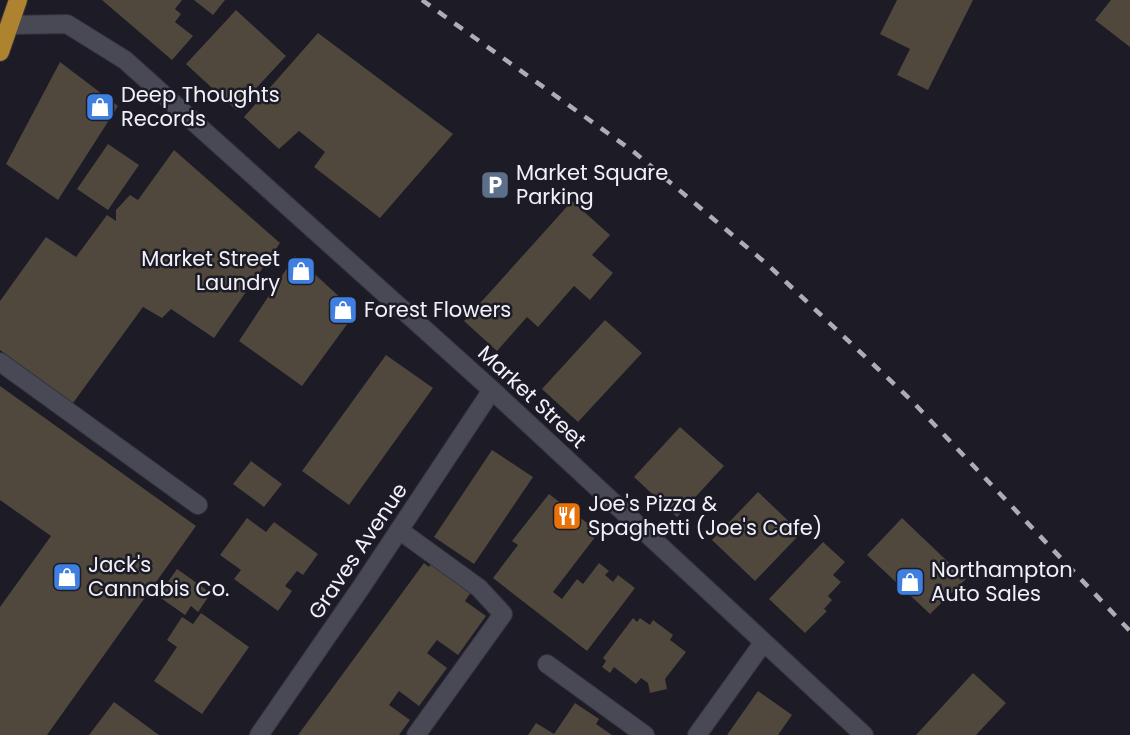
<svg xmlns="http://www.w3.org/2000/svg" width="1130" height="735" viewBox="0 0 1130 735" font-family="Poppins,sans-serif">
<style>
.building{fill:#50483c}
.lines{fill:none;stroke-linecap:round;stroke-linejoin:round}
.service-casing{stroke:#36353e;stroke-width:20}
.minor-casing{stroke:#36353e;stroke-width:20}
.tertiary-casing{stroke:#36353e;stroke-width:20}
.trunk-casing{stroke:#36353e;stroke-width:20}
.service{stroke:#494855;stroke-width:18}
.minor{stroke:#494855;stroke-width:18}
.tertiary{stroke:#494855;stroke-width:18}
.trunk{stroke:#ae8330;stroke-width:18}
.rail{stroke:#adadb6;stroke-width:4.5;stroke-dasharray:10 10;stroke-linecap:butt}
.labels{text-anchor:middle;stroke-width:5;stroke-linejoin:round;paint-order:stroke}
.poi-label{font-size:21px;fill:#f1f1f9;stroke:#1c1b26;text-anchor:start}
.street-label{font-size:21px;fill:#f1f1f9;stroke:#1c1b26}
</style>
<rect width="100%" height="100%" fill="#1c1b26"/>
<path class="building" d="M102 0H182L175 9 181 14 175 22 193 36 172 60Z
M194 0H225L213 15Z
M897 0H973L928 90 897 75 910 49 880 34Z
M1111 0H1130V47L1095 20Z
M236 10 286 56 236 110 186 64Z
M318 33 453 134 380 218 314 167 325 152 299 131 279 149 244 117Z
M60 62 118 106 58 200 6 164Z
M108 144 139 165 108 210 77 189Z
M174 150 280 243 214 338 171 309 162 318 143 307 73 403 0 350V301L46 237 76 257 107 215 116 221V210L130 195 138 200Z
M572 201 610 235 592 255 613 273 590 300 574 286 538 327 527 317 497 351 464 321Z
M295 256 356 312 302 386 239 341Z
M605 320 642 353 578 422 542 389Z
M386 355 433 388 349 505 302 471Z
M0 386 196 526 47 735H0V607L51 536 0 500Z
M680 427 724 466 677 517 634 477Z
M492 450 533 477 474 564 434 537Z
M251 461 282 484 264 507 233 484Z
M758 492 801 533 755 581 712 540Z
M549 494 599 532 553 592 562 599 577 579 583 584 599 563 609 571 605 575 613 582 618 575 635 588 587 651 493 578 518 545 512 541Z
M247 518 266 532 274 522 318 554 303 575 297 571 285 586 292 591 278 611 234 579 241 570 220 555Z
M902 518 966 579 930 614 867 555Z
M823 542 845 562 833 575 841 582 828 596 832 600 824 609 827 611 805 633 769 599Z
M424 563 429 567 431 563 471 592 465 601 486 616 458 655 437 640 427 653 447 668 419 706 399 691 389 705 410 720 399 735H298Z
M177 569 211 593 198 612 191 606 185 615 158 596Z
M201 613 249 647 202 714 154 681 177 647 167 640 182 617 193 624Z
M633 618 637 622 640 618 650 625 653 620 673 635 670 640 686 652 665 679 667 689 650 693 648 683 641 678 636 684 614 667 610 673 602 667 606 661 603 658Z
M973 673 1006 703 976 735H916Z
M758 691 792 715 778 735H727Z
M114 702 159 735H89Z
M575 703 599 719 596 724 612 735H528L536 723 554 734Z"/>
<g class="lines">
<g class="service-casing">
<path id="service" d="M0 362 198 505
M399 530 479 588 503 614 416 735
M547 664 645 735"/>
</g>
<g class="minor-casing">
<path id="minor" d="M259 735 362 586 492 390
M697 735 763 643"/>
</g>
<g class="tertiary-casing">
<path id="tertiary" d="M10 25 67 24 125 60 492 390 864 735"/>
</g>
<g class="trunk-casing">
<path id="trunk" d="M0 52 18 0"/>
</g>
<use href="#service" class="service"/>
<use href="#minor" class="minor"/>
<use href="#tertiary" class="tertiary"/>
<use href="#trunk" class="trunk"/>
<path class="rail" d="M422 0 634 152 768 265 911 400 1130 631"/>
</g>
<defs>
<g id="shop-square" transform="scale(1.5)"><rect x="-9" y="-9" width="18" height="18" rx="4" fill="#3f7fe0" stroke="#1c1b26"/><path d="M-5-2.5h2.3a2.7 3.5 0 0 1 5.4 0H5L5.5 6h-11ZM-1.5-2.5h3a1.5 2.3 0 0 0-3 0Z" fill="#fff"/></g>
<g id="parking-square" transform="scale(1.5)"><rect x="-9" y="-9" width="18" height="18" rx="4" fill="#5c6f8a" stroke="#1c1b26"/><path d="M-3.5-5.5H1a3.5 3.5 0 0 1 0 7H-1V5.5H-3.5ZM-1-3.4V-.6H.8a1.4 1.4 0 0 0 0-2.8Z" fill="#fff"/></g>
<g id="restaurant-square" transform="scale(1.5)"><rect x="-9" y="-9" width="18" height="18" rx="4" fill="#e8710a" stroke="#1c1b26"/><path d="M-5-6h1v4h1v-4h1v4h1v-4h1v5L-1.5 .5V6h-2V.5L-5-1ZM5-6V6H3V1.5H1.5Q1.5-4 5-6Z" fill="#fff"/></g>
</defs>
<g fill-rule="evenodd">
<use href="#shop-square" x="100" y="107"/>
<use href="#parking-square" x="495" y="185"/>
<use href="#shop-square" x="301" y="271"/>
<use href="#shop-square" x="343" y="310"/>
<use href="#restaurant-square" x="567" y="516"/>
<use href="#shop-square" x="67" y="577"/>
<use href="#shop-square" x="910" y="582"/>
</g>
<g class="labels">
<g class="poi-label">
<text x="121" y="102">Deep Thoughts<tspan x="121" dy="24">Records</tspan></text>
<text x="516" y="180">Market Square<tspan x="516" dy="24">Parking</tspan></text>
<text x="280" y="266" text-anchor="end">Market Street<tspan x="280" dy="24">Laundry</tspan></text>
<text x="364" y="317">Forest Flowers</text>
<text x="588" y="511">Joe's Pizza &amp;<tspan x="588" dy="24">Spaghetti (Joe's Cafe)</tspan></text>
<text x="88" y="572">Jack's<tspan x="88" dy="24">Cannabis Co.</tspan></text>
<text x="931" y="577">Northampton<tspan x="931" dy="24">Auto Sales</tspan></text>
</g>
<g class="street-label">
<text transform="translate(532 397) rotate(43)" y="7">Market Street</text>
<text transform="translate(358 551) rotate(-56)" y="7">Graves Avenue</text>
</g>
</g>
</svg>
